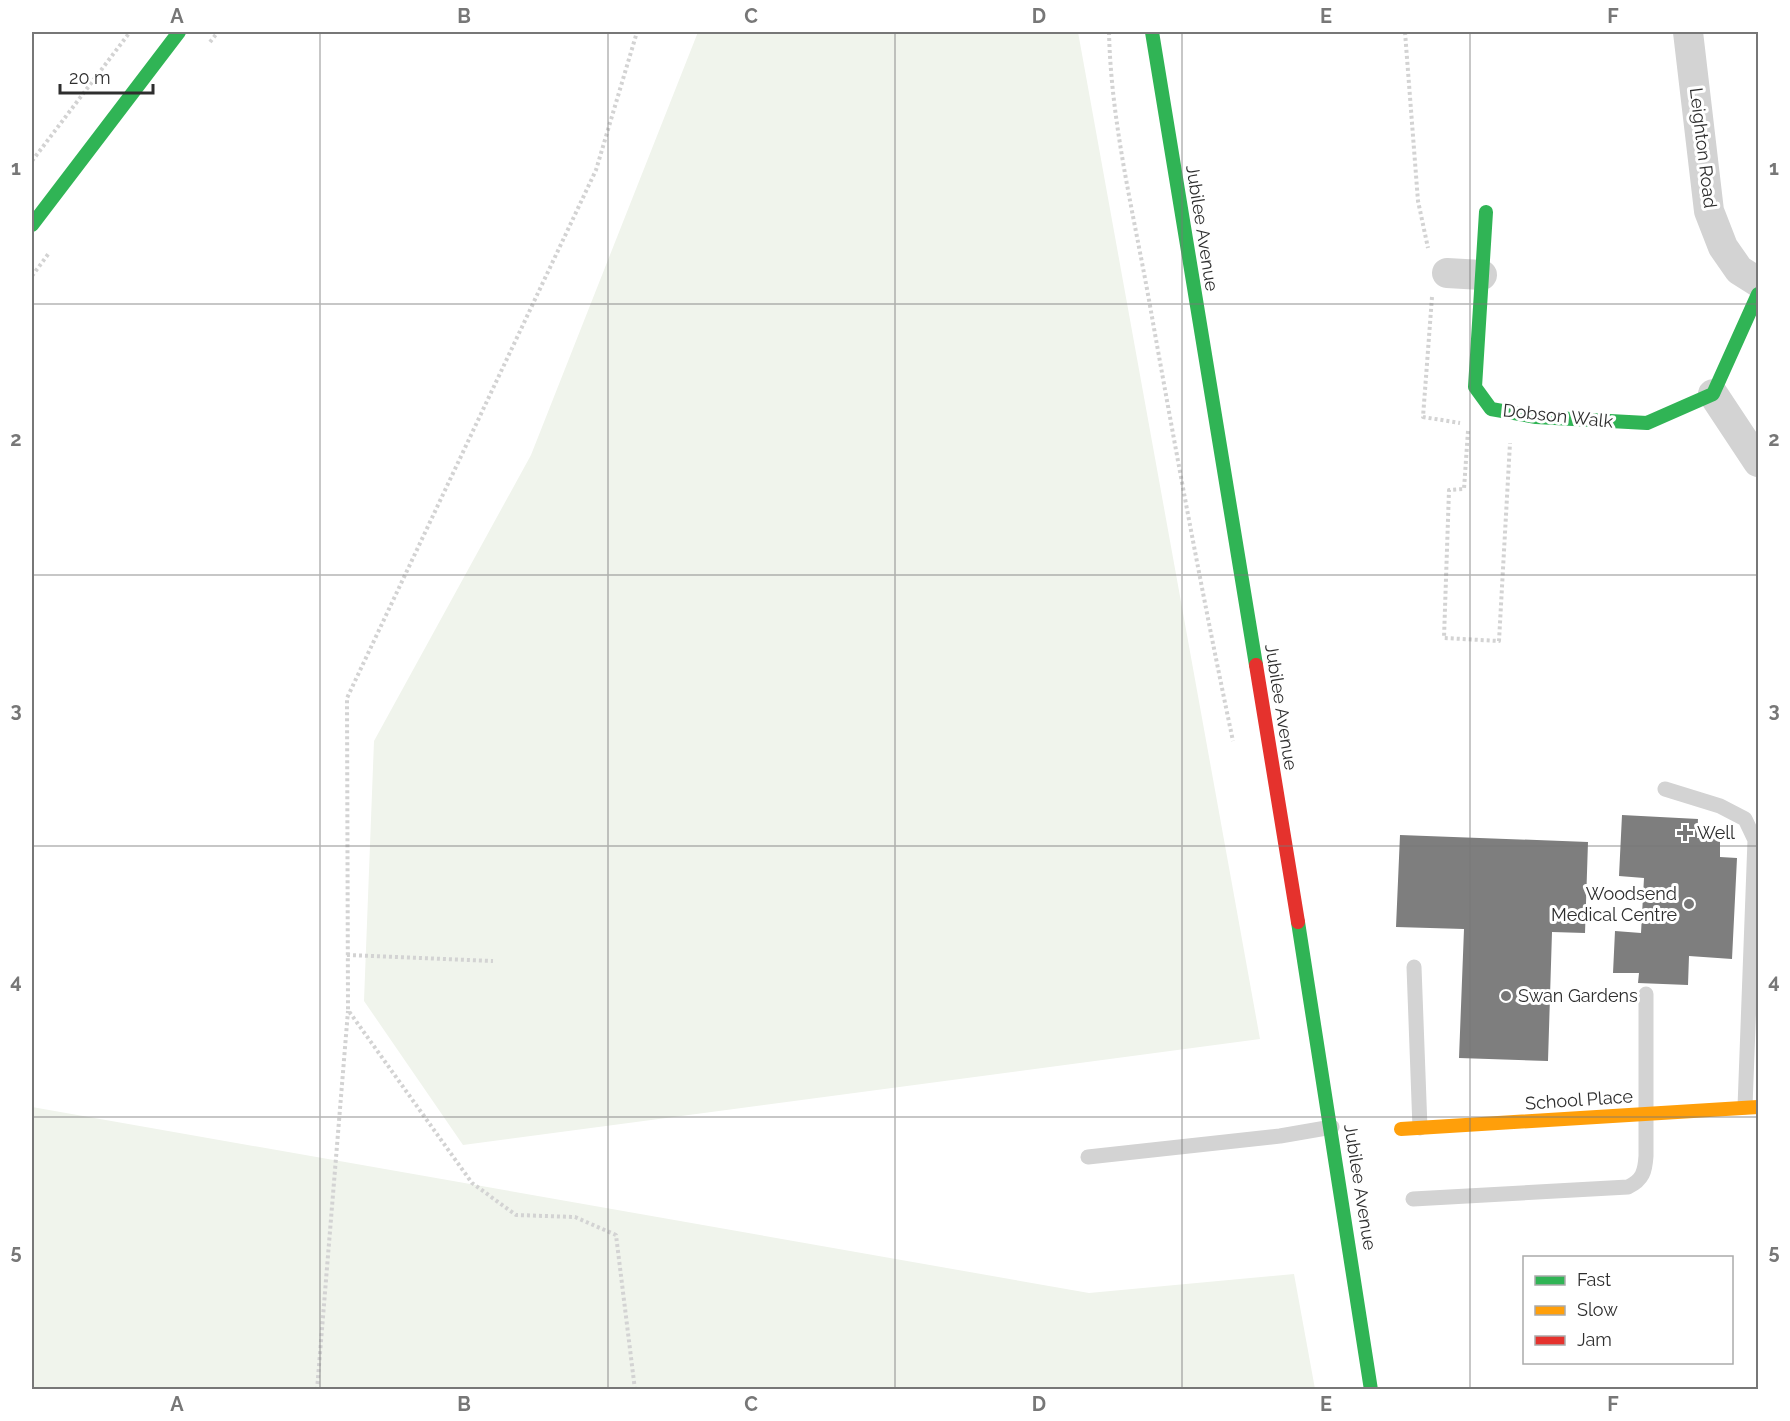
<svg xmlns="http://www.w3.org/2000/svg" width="1790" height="1421" viewBox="0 0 1790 1421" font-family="Raleway,sans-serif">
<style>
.green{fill:#f0f4ec}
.building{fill:#7e7e7e}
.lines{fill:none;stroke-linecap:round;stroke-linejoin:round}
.path{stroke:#d3d3d3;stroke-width:4;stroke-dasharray:3 3;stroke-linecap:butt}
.lane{stroke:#d3d3d3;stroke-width:15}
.street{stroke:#d3d3d3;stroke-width:30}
.fast{stroke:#30b455;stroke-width:14}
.slow{stroke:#ff9f0a;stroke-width:14}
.jam{stroke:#e5322d;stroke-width:14}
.grid{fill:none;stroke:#777;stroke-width:1.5;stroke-opacity:0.55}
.poi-dot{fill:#777;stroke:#fff;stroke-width:2}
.labels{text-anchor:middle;stroke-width:6;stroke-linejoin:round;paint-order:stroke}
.street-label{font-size:18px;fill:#2e2e2e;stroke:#fff}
.poi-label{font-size:18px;fill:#2e2e2e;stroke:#fff;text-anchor:start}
.neatline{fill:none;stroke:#777;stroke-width:2}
.grid-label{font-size:20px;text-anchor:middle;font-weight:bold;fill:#777}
</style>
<rect width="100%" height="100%" fill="#fff"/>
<path class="green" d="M698 32H1078L1260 1039 463 1145 364 1001 374 741 531 455Z
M32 1107 1089 1293 1294 1274 1315 1389H32Z"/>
<path class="building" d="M1622 815 1698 819 1697 838 1720 839V857L1737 858 1732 959 1689 956 1688 985 1638 983 1639 973H1613L1615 931 1641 933 1644 878 1619 876Z
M1400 835 1588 842 1585 933 1552 932 1548 1061 1459 1058 1464 929 1396 927Z"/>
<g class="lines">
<path class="path" d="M1109 32C1111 122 1133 211 1149 300 1175 447 1202 594 1233 741
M1405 32 1418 201 1428 248
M210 42 218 32
M32 161 130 32
M32 276 49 253
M1432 297 1423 417 1460 423
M1468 431 1464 489 1449 490 1444 638 1499 641 1510 443
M347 955 493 961
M317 1390 348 1011
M635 1390 616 1235 575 1217 516 1215 472 1183 348 1010 347 698 596 170 637 32"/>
<path class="lane" d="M1665 789 1720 806 1745 819 1755 840 1745 1107
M1414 967 1420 1128
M1088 1157 1280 1136 1332 1127
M1413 1199 1628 1187C1643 1180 1645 1171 1646 1156V994"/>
<path class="street" d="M1688 32 1709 211 1723 247 1739 270 1758 282
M1447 273 1482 275
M1713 394 1758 462"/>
<path class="fast" d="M1152 32 1256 665
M1486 212 1475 387 1491 409 1536 417 1647 423 1713 394 1758 294
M32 225 179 32
M1298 922 1371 1390"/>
<path class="slow" d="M1401 1129 1758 1107"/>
<path class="jam" d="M1256 665 1298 922"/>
</g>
<path class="grid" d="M320 32V1390M608 32V1390M895 32V1390M1182 32V1390M1470 32V1390M32 304H1758M32 575H1758M32 846H1758M32 1117H1758"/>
<g class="poi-dot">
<path d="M1682 824h6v6h6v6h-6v6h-6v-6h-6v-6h6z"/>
<circle cx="1689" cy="904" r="6"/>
<circle cx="1506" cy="996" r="6"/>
</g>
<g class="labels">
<g class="street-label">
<text transform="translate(1703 148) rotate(83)" y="6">Leighton Road</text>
<text transform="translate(1202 228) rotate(81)" y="6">Jubilee Avenue</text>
<text transform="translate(1558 416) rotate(6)" y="6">Dobson Walk</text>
<text transform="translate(1281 707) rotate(81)" y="6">Jubilee Avenue</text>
<text transform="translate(1579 1100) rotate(-4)" y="6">School Place</text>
<text transform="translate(1360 1187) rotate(81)" y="6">Jubilee Avenue</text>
</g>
<g class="poi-label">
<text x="1697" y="839">Well</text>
<text x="1677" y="900" text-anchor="end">Woodsend<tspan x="1677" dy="21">Medical Centre</tspan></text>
<text x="1518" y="1002">Swan Gardens</text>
</g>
</g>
<rect width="1790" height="1421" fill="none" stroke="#ffffff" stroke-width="66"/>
<rect x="1523" y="1256" width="210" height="108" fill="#ffffff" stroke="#ababab" stroke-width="1.5"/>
<rect x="1535" y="1276" width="30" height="9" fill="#30b455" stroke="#ababab" stroke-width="1.5"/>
<text x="1577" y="1286" font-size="18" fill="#2e2e2e">Fast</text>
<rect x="1535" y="1306" width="30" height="9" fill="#ff9f0a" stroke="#ababab" stroke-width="1.5"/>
<text x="1577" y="1316" font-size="18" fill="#2e2e2e">Slow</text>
<rect x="1535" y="1336" width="30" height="9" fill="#e5322d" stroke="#ababab" stroke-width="1.5"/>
<text x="1577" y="1346" font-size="18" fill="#2e2e2e">Jam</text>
<path d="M60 84v9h93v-9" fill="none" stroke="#2e2e2e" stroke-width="3"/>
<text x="69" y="84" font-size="18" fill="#2e2e2e" stroke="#ffffff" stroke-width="4.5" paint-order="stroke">20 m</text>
<rect x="33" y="33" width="1724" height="1355" class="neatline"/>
<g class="grid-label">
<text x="177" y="23">A</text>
<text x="464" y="23">B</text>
<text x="751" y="23">C</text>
<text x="1039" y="23">D</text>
<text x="1326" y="23">E</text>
<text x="1613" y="23">F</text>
<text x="16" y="175">1</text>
<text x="1774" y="175">1</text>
<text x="16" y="446">2</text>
<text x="1774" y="446">2</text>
<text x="16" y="717">3</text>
<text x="1774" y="717">3</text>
<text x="16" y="988">4</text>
<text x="1774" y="988">4</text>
<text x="16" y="1259">5</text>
<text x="1774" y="1259">5</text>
<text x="177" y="1411">A</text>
<text x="464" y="1411">B</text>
<text x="751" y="1411">C</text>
<text x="1039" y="1411">D</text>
<text x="1326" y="1411">E</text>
<text x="1613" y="1411">F</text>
</g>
</svg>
